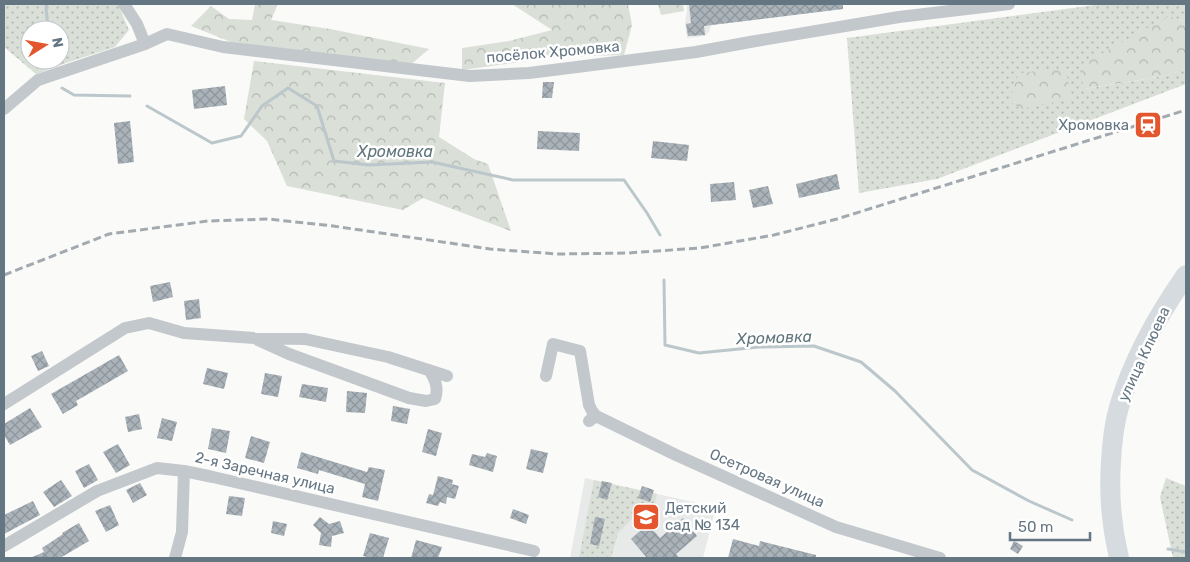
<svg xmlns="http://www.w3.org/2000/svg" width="1190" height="562" viewBox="0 0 1190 562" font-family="Rubik,sans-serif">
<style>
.built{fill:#e8e9e9}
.green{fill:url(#green-dots);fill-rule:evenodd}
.forest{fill:url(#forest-crowns)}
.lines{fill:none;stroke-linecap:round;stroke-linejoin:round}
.stream{stroke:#bbc7cb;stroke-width:3}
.building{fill:url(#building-cross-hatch)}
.minor{stroke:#c3c8cc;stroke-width:12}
.primary{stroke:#d6dbdf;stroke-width:20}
.rail{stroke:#a2aab0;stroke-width:3;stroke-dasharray:8 4;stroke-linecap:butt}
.labels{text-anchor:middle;stroke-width:5;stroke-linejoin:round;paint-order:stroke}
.street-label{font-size:15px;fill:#657683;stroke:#fff}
.poi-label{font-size:15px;fill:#657683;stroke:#fff;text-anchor:end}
.water-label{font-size:16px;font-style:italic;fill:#60757c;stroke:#fff}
</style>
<defs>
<pattern id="green-dots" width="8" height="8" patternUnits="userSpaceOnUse" patternTransform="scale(1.25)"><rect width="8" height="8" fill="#dadfd7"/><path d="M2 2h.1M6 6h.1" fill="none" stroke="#b4b9b4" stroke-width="1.8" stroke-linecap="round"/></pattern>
<pattern id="forest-crowns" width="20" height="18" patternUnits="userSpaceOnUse" patternTransform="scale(1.25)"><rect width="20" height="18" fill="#dadfd7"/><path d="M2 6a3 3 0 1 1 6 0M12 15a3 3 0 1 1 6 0" fill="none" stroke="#b4b9b4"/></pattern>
<pattern id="building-cross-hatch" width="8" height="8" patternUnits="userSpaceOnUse" patternTransform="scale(1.25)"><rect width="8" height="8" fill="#aab3b9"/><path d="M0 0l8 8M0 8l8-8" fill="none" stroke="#8e969c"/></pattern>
</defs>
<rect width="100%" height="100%" fill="#fafaf8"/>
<path class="built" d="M686 4H709L711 26 709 32 705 36 687 38 685 24 687 10Z
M585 478 716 507 703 558H570Z"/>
<path class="green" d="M4 4H118L129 30 115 47 69 62 36 74 4 47ZM30 30H60V60H30Z
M1103 4H1186V22L1169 16 1085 89 1164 76 1186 69V84L937 179 859 193 847 38Z
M1166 478 1186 486V558H1173L1160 497Z
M594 480 657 494 653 511 637 514 618 533 611 558H579Z"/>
<path class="forest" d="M255 4H278L271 20 330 29 429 49 409 66 231 42 191 26 211 6 229 19 252 20Z
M512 4H628L632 25 624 55 557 57 462 70V48L509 41 552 30Z
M658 4H683L684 11 661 15Z
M1169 16 1186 22V69L1164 76 1084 89 1079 66Z
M254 61 445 83 439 137 474 159 488 164 511 231 423 198 403 210 287 186 267 141 244 119Z
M1066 69 1071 99 1021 109 1009 101 1019 73Z"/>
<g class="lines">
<path class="stream" d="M47 4 46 7 48 30
M62 88 74 95 130 96
M147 106 212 143 241 136 262 106 288 88 317 106 334 161 369 165 432 162 513 180H624L647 213 660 235
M664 280 665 345 699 353 759 347 814 346 861 362 895 391 972 470 1029 501 1072 520
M1168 549 1186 552"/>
</g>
<path class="building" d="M689 4H843V9L704 26 705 35 688 36 686 24 691 23Z
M543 82H554L552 98H542Z
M225 86 227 105 194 109 192 90Z
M130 121 134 162 118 164 114 123Z
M538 131 580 133 579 151 537 149Z
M653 141 689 145 687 161 651 158Z
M837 174 840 189 799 198 796 184Z
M734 182 736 200 711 202 710 184Z
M768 186 773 204 753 208 749 190Z
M170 282 173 297 153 302 150 286Z
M199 299 201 318 186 320 184 301Z
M42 351 49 366 38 371 31 356Z
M119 355 128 371 76 401 78 405 63 414 51 394Z
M207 368 228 373 224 389 203 384Z
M265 373 282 376 278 397 261 394Z
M302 384 328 388 326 402 299 397Z
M347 391 367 393 365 413 346 412Z
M393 406 410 409 407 424 391 421Z
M30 408 42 427 10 445 4 435V424Z
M139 414 142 429 128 432 125 417Z
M162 418 177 422 172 441 157 438Z
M212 428 230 431 226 453 208 449Z
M428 429 442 433 436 456 422 452Z
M251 436 270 442 264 463 245 458Z
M118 444 130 465 116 473 103 452Z
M531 449 548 453 543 473 526 469Z
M301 452 367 472 369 467 385 470 378 501 362 497 365 484 319 470 318 474 297 468Z
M487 453 497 456 493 472 469 465 472 454 485 457Z
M89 464 98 480 84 488 75 471Z
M438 476 453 480 452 484 459 486 455 499 447 497 446 504 440 502 438 506 426 503 429 494 433 495Z
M61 480 72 496 54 507 43 492Z
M602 481 612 483 607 500 598 497Z
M140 483 147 495 133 503 126 490Z
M642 486 654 490 650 502 638 498Z
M229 496 245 498 242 516 226 514Z
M33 501 40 515 4 534V515Z
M110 505 119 525 106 532 95 511Z
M513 509 529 515 526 524 510 518Z
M320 517 329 524 340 521 344 533 332 536 331 547 319 545 321 533 313 525Z
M595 517 605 519 599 546 590 544Z
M683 518 697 536 676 554 679 558H647L631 539 648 524 660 538Z
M273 521 287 524 284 536 271 533Z
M79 523 89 541 60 558H30L44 552 42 548 63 534 62 533Z
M370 533 389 538 383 558H372L363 556Z
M733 539 759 546 760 541 816 555V558H728Z
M416 540 442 547 438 558H411Z
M1014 541 1023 546 1018 554 1010 549Z"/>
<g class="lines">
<path class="minor" d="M124 4 137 24 145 44
M4 109 38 80 145 44 167 34 223 47 470 76 529 73 696 52 750 42 899 17 1009 4
M258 340 289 354 409 398 426 401 435 399C439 388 435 379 429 370
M546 376 553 344 580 351 589 405 592 411 596 416
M4 404 125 328 149 323 184 333 254 338 305 339 388 357 447 376
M589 421 596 416 676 455 836 527 940 558
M4 546 97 491 157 468 184 471 213 477 534 551
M175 558 182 532 184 471"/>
<path class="primary" d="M1119 558C1117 547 1114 536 1113 524 1108 492 1110 438 1119 407 1133 359 1158 315 1186 275"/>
<path class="rail" d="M4 275 109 234 208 221 268 219 333 226 490 249 557 254 628 253 700 248 774 235 837 219 1186 110"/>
</g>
<defs>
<g id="station-square" transform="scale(1.4375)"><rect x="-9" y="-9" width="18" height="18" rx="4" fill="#e4572e" stroke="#fff"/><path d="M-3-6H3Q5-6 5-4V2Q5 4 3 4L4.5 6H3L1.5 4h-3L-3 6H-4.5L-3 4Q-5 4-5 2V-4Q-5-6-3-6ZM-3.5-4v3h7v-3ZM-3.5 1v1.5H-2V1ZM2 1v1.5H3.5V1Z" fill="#fff"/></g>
<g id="school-square" transform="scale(1.4375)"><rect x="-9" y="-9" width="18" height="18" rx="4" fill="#e4572e" stroke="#fff"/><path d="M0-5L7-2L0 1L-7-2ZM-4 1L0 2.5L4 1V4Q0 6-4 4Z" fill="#fff"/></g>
</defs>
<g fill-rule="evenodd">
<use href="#station-square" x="1148" y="125"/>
<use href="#school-square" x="646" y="517"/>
</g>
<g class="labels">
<g class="street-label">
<text transform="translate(553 52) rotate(-5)" y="5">посёлок Хромовка</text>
<text transform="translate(1144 354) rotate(-65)" y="5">улица Клюева</text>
<text transform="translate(265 473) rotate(13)" y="5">2-я Заречная улица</text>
<text transform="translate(767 478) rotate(24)" y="5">Осетровая улица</text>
</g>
<g class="poi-label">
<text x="1129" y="130">Хромовка</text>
<text x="665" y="513" text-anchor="start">Детский<tspan x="665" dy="17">сад № 134</tspan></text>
</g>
<g class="water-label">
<text x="395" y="157">Хромовка</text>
<text transform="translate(774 337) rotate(-2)" y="6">Хромовка</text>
</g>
</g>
<rect width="1190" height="562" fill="none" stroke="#657683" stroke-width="10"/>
<g transform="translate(45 45) rotate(79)"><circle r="24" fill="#ffffff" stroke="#c1c8cd"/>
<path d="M0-4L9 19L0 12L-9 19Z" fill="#e4572e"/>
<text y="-8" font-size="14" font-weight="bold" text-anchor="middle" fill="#657683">N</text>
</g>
<path d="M1010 532v8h80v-8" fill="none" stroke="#657683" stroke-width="2.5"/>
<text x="1018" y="532" font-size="15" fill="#657683" stroke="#ffffff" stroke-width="4" paint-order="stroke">50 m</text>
</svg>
